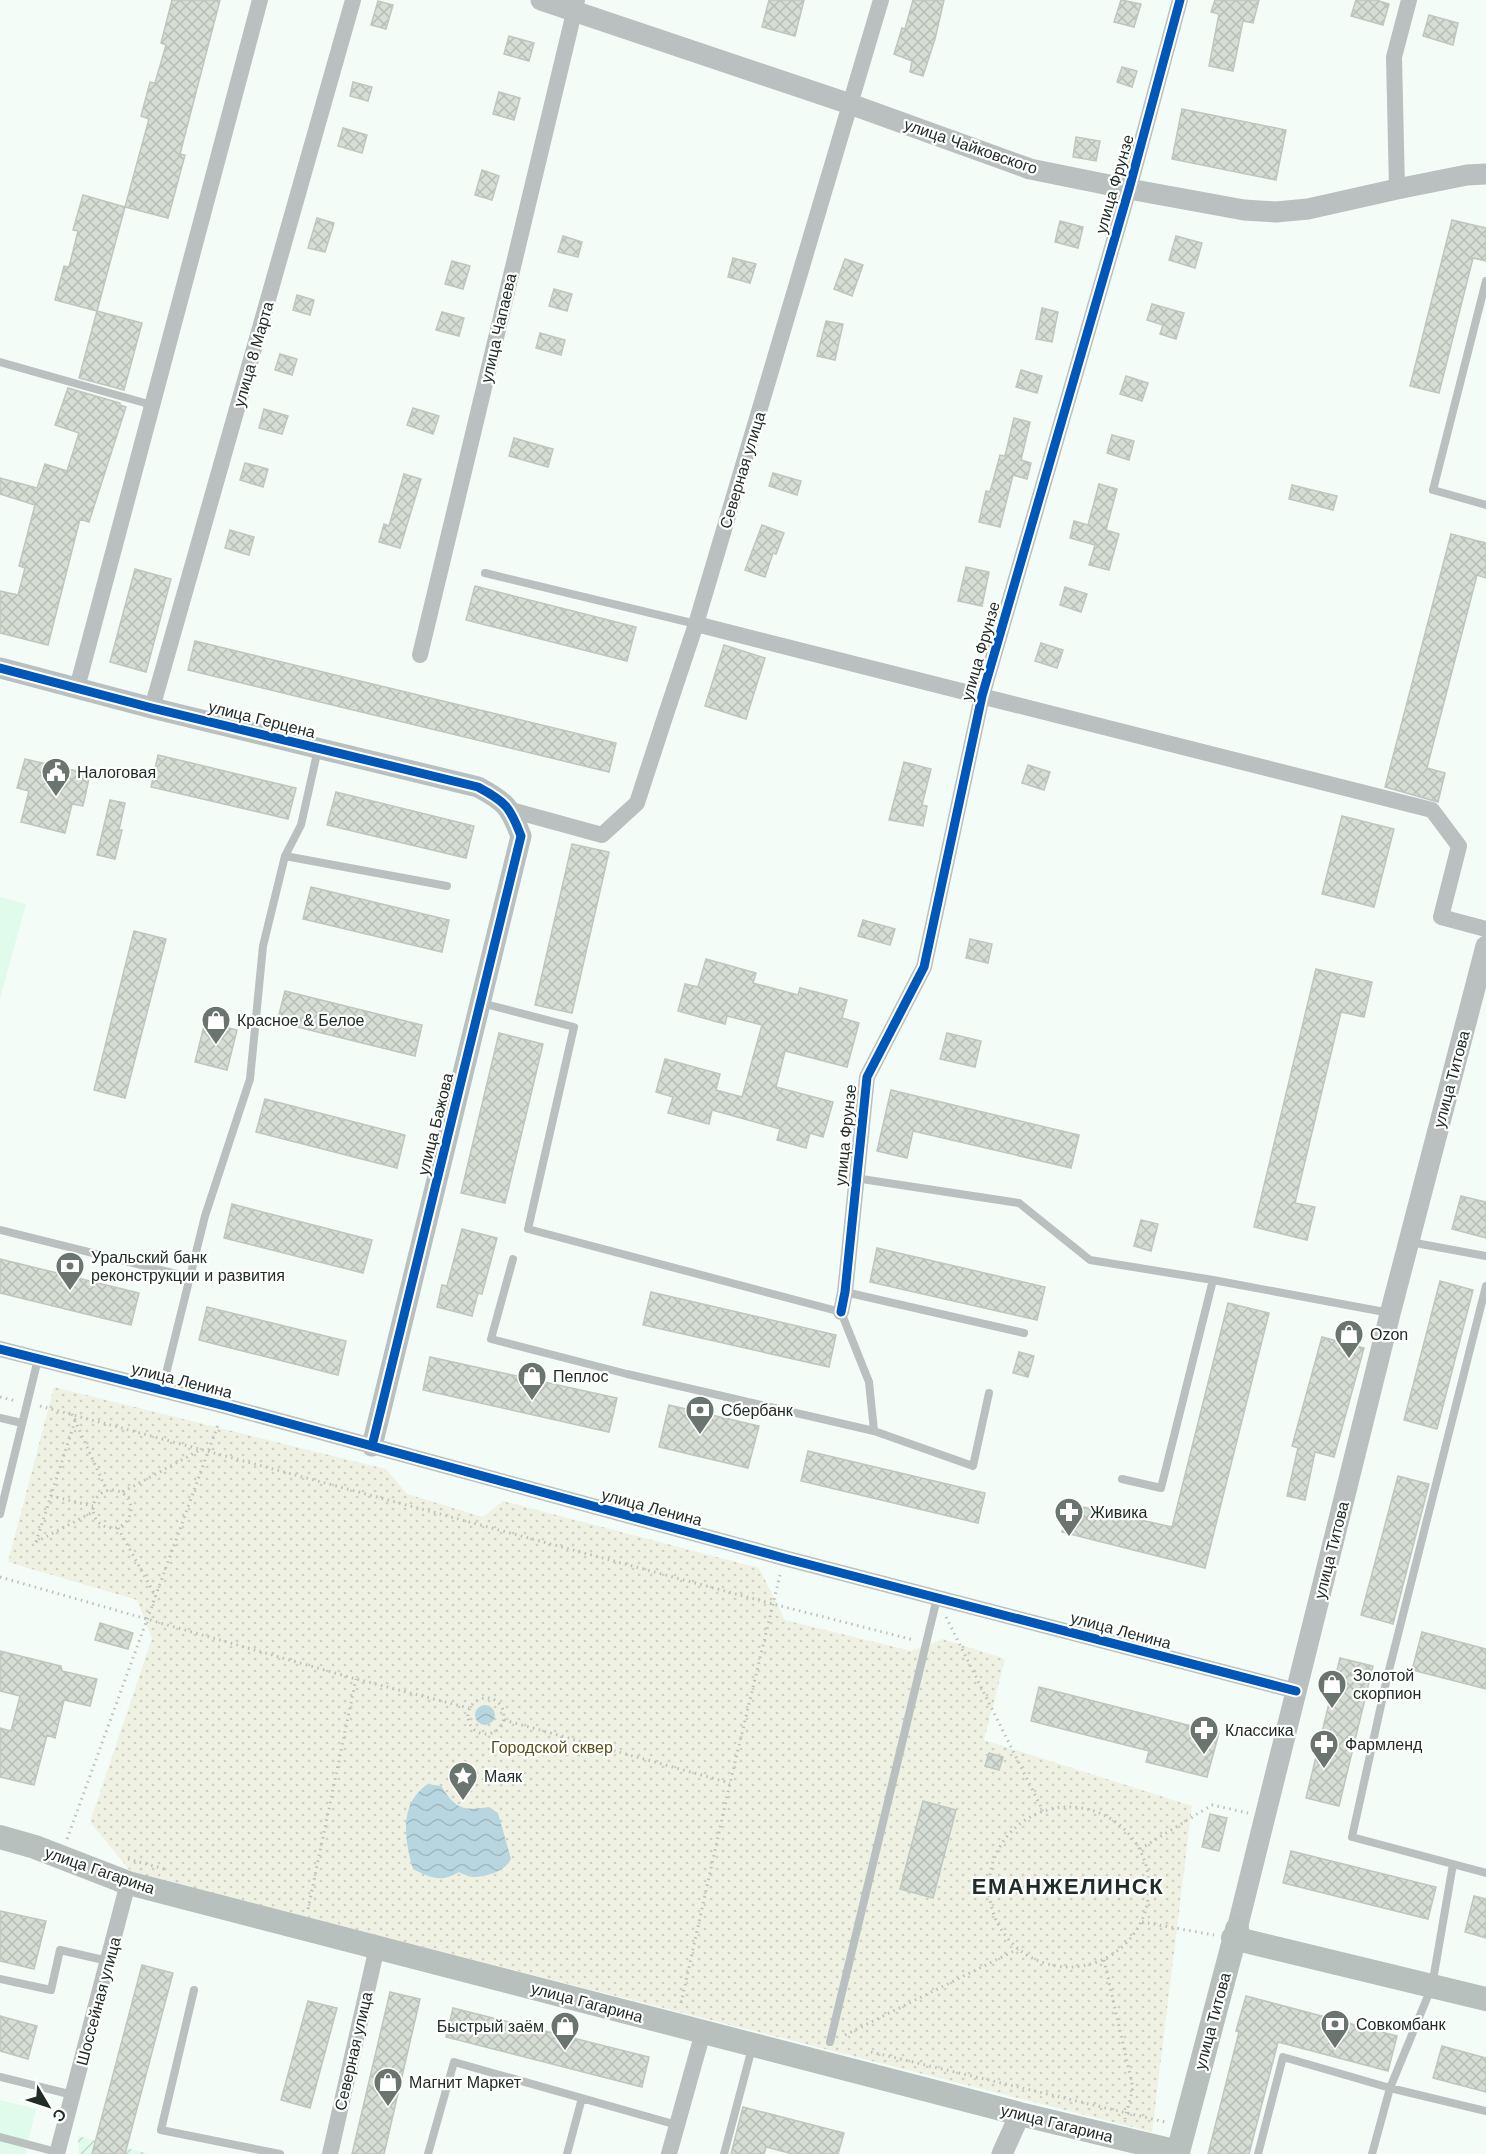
<svg xmlns="http://www.w3.org/2000/svg" width="1486" height="2154" viewBox="0 0 1486 2154" font-family="Arial,sans-serif">
<style>
.built{fill:#e0fbec}
.industrial{fill:url(#industrial-furrows)}
.park{fill:url(#park-dots)}
.water{fill:url(#water-waves)}
.building{fill:url(#building-cross-hatch);stroke:#bfc6be;stroke-width:1.5}
.lines{fill:none;stroke-linecap:round;stroke-linejoin:round}
.path{stroke:#bbc0bf;stroke-width:3;stroke-dasharray:1.5 4.5;stroke-linecap:butt}
.service{stroke:#b9c0bf;stroke-width:8}
.minor{stroke:#b9c0bf;stroke-width:16}
.tertiary{stroke:#b9c0bf;stroke-width:21}
.secondary{stroke:#b8c0be;stroke-width:24}
.cycleway-casing{stroke:#fff;stroke-width:13}
.cycleway{stroke:#0057b8;stroke-width:9}
.labels{text-anchor:middle;stroke-width:4.5;stroke-linejoin:round;paint-order:stroke}
.street-label{font-size:16px;fill:#202d26;stroke:#fff}
.poi-label{font-size:16px;fill:#202d26;stroke:#fff;text-anchor:start}
.park-label{font-size:16px;fill:#595118;stroke:#fff}
.district-label{font-size:22px;font-weight:bold;letter-spacing:1.5px;fill:#202d26;stroke:#fff}
</style>
<defs>
<pattern id="industrial-furrows" width="10" height="10" patternUnits="userSpaceOnUse" patternTransform="scale(1.5)"><rect width="10" height="10" fill="#e0fbec"/><path d="M-1 1l2-2M0 10L10 0M9 11l2-2" fill="none" stroke="#c0d7ca"/></pattern>
<pattern id="park-dots" width="8" height="8" patternUnits="userSpaceOnUse" patternTransform="scale(1.5)"><rect width="8" height="8" fill="#eff1e3"/><path d="M2 2h.1M6 6h.1" fill="none" stroke="#cdcfc3" stroke-width="1.8" stroke-linecap="round"/></pattern>
<pattern id="water-waves" width="16" height="10" patternUnits="userSpaceOnUse" patternTransform="scale(1.5)"><rect width="16" height="10" fill="#b8d6df"/><path d="M0 5q4-4 8 0t8 0" fill="none" stroke="#9eb8bf"/></pattern>
<pattern id="building-cross-hatch" width="8" height="8" patternUnits="userSpaceOnUse" patternTransform="scale(1.5)"><rect width="8" height="8" fill="#d6ddd5"/><path d="M0 0l8 8M0 8l8-8" fill="none" stroke="#b7beb7"/></pattern>
</defs>
<rect width="100%" height="100%" fill="#f4fcf8"/>
<path class="built" d="M0 897 26 904 0 999Z
M0 2100 36 2109 25 2154H0Z"/>
<path class="industrial" d="M78 2136 150 2154H79Z"/>
<path class="park" d="M54 1387 386 1469 407 1494 483 1517 503 1501 759 1568 785 1620 911 1651 943 1639 1005 1659 984 1740 1192 1806 1152 2132 132 1873 90 1822 152 1638 137 1600 8 1562Z"/>
<path class="water" d="M475 1715a10 10 0 1 1 20 0a10 10 0 1 1-20 0Z
M428 1784 441 1786C456 1809 462 1811 489 1807L498 1813 511 1859C505 1871 487 1877 473 1877 469 1877 463 1874 459 1872 441 1883 431 1878 413 1869 404 1839 399 1803 428 1784Z"/>
<path class="building" d="M172 0H220L180 154 185 155 168 218 125 207 149 119 141 116 150 82 155 83 166 45 161 43Z
M769 0H804L795 36 762 27Z
M913 0H944L935 39 923 76 910 72 912 61 894 54 902 28 905 29Z
M1121 0 1141 4 1134 27 1114 22Z
M1215 0H1259L1253 23 1243 21 1233 71 1209 66 1219 14 1211 12Z
M1356 0H1376L1389 4 1383 25 1351 16Z
M378 1 393 5 386 29 371 25Z
M1429 15 1458 23 1453 45 1423 36Z
M509 36 534 43 529 61 504 54Z
M1122 67 1137 71 1132 87 1117 82Z
M353 82 372 87 368 101 350 96Z
M499 92 520 98 514 120 493 114Z
M1182 109 1286 130 1276 180 1172 159Z
M343 128 367 135 362 153 338 146Z
M1076 137 1100 141 1096 161 1073 157Z
M482 170 499 176 492 200 475 195Z
M83 195 125 207 97 311 55 300 64 266 69 267 78 231 73 230Z
M317 218 334 223 325 252 308 248Z
M1452 220 1486 228V261L1473 258 1439 393 1410 386Z
M1060 221 1083 227 1078 248 1055 242Z
M563 236 582 242 578 257 558 252Z
M1176 236 1202 243 1195 268 1169 260Z
M733 258 756 264 750 283 728 277Z
M845 259 863 265 852 296 834 289Z
M452 261 470 266 463 289 445 284Z
M554 289 572 294 567 311 549 306Z
M297 295 314 300 310 315 293 310Z
M1152 304 1184 313 1176 339 1160 334 1163 325 1147 320Z
M1042 308 1058 312 1052 342 1036 339Z
M97 311 142 323 124 390 79 378Z
M442 312 464 318 459 336 436 330Z
M826 321 843 324 835 360 817 356Z
M540 333 565 340 561 355 536 348Z
M280 354 297 359 292 375 275 370Z
M1021 370 1042 376 1037 393 1016 387Z
M1126 376 1148 383 1142 401 1120 394Z
M68 388 120 403V405L126 407 89 522 80 519 48 645 0 633V591L18 595 25 568 19 566 35 505 0 494V478L37 488 45 464 67 471 79 433 55 425Z
M413 408 439 416 433 434 407 425Z
M264 409 288 416 282 434 259 428Z
M1014 418 1030 422 1021 460 1031 463 1027 479 1013 475 1000 527 979 522 986 491 990 492 1000 455 1005 456Z
M1112 435 1134 441 1129 460 1107 453Z
M514 438 553 449 548 467 509 456Z
M245 463 268 469 263 487 240 480Z
M773 473 801 481 797 495 769 486Z
M404 474 421 479 400 548 379 542 384 524 389 526Z
M1099 484 1117 489 1106 530 1119 534 1109 570 1089 565 1095 545 1070 538 1074 521 1088 525Z
M1292 485 1337 496 1333 510 1289 499Z
M762 525 784 533 776 554 773 553 765 577 745 570Z
M230 530 254 537 249 555 225 548Z
M1451 534 1486 543V578L1477 575 1427 768 1445 773 1438 802 1385 787Z
M966 567 989 572 982 606 958 601Z
M135 569 171 579 146 672 110 662Z
M475 586 636 627 627 661 466 620Z
M1065 587 1087 594 1081 612 1060 605Z
M195 641 616 743 609 772 188 670Z
M1041 643 1063 650 1057 668 1035 661Z
M724 645 765 658 746 719 705 706Z
M158 755 296 788 288 819 151 787Z
M25 759 90 774 83 806 72 804 65 833 21 822 29 791 17 788Z
M904 762 931 769 922 805 927 806 923 826 889 820Z
M1028 765 1050 772 1044 790 1022 783Z
M336 792 474 826 466 858 327 825Z
M110 800 125 803 119 830H122L115 859 97 855Z
M1342 816 1394 829 1374 907 1322 894Z
M572 844 609 852 572 1013 535 1005Z
M311 887 449 920 442 952 303 919Z
M863 920 895 929 890 945 858 936Z
M134 931 166 939 125 1098 94 1090Z
M970 939 992 944 988 963 966 958Z
M706 959 756 973 753 983 798 995 800 988 847 1000 842 1018 859 1023 847 1067 785 1051 776 1087 833 1102 823 1137 810 1133 806 1148 777 1140 780 1129 712 1110 709 1124 668 1113 673 1097 656 1092 665 1059 720 1074 716 1090 742 1097 762 1025 727 1016 725 1024 678 1011 685 984 698 987Z
M1316 969 1372 982 1364 1017 1341 1012 1295 1203 1315 1207 1307 1240 1254 1227Z
M285 991 422 1025 415 1056 277 1022Z
M205 1022 237 1030 227 1070 195 1062Z
M499 1033 543 1044 505 1203 461 1193Z
M947 1033 981 1041 975 1067 940 1059Z
M891 1090 1079 1135 1071 1168 913 1131 907 1158 877 1151Z
M265 1099 405 1135 397 1168 256 1132Z
M1461 1196 1486 1202V1238L1452 1229Z
M232 1204 372 1240 363 1273 224 1238Z
M1141 1220 1158 1224 1151 1251 1134 1246Z
M462 1229 497 1238 482 1294 478 1293 472 1316 437 1307 442 1285 447 1286Z
M877 1248 1045 1287 1037 1320 870 1282Z
M0 1259 139 1293 131 1325 0 1293Z
M1440 1281 1473 1290 1437 1429 1404 1420Z
M651 1292 836 1335 829 1367 643 1325Z
M1228 1303 1269 1313 1205 1568 1062 1532 1069 1504 1172 1527Z
M207 1307 346 1341 338 1375 199 1340Z
M1322 1337 1364 1348 1334 1457 1315 1452 1305 1500 1287 1496 1298 1448 1292 1446Z
M1019 1352 1034 1356 1028 1377 1013 1373Z
M430 1357 617 1398 609 1432 423 1390Z
M669 1405 759 1426 748 1468 659 1447Z
M808 1451 985 1493 978 1523 801 1481Z
M1398 1476 1429 1484 1393 1624 1361 1615Z
M100 1623 133 1633 128 1649 95 1640Z
M1422 1632 1486 1649V1689L1412 1670Z
M0 1651 61 1666 62 1671 97 1679 90 1706 64 1700 55 1738 47 1735 34 1785 0 1777V1728L11 1731 20 1696 0 1691Z
M1340 1658 1373 1666 1339 1806 1306 1798Z
M1039 1687 1219 1733 1207 1777 1146 1762 1149 1751 1031 1721Z
M989 1753 1003 1757 999 1770 985 1766Z
M923 1801 956 1810 933 1898 900 1889Z
M1210 1814 1227 1818 1219 1851 1202 1847Z
M1291 1851 1436 1887 1428 1919 1283 1883Z
M1474 1896 1486 1899V1938L1465 1932Z
M0 1911 46 1921 34 1969 0 1961Z
M142 1965 173 1973 125 2154H92Z
M390 1992 420 1999 384 2154H352Z
M1246 1996 1397 2036 1388 2071 1278 2042 1249 2154H1208L1239 2032 1236 2031Z
M308 2001 337 2008 310 2108 281 2100Z
M453 2008 649 2057 642 2087 446 2037Z
M0 2016 37 2026 28 2059 0 2051Z
M1442 2046 1486 2058V2092L1433 2078Z
M743 2107 844 2133 838 2154H793L766 2147 764 2154H731Z"/>
<g class="lines">
<path class="path" d="M0 1397 16 1401
M40 1406 773 1604 914 1640
M72 1414 107 1491
M93 1509a19 19 0 1 1 38 0a19 19 0 1 1-38 0Z
M123 1492 200 1450
M51 1496 93 1506
M118 1528 156 1597
M36 1542 75 1421
M36 1542 93 1512
M0 1577 356 1679 469 1708
M946 1617 1043 1811
M468 1716a18 18 0 1 1 36 0a18 18 0 1 1-36 0Z
M504 1720 730 1783
M989 1887a80 80 0 1 1 160 0a80 80 0 1 1-160 0Z
M67 1839 219 1422
M1140 1849 1212 1805 1248 1813
M128 1859 168 1870
M308 1909 356 1679
M1142 1922 1214 1935
M1104 1960 1133 2088 1125 2119
M681 2003 730 1783 780 1575
M845 2035 1018 1949
M871 2052 1165 2122"/>
<path class="service" d="M1486 281 1433 490 1486 505
M0 362 152 405
M485 573 696 624
M285 856 447 886
M481 1003 574 1027 528 1229 841 1312 869 1382 874 1431
M855 1178 1019 1203 1090 1260 1213 1280 1390 1313
M0 1230 189 1277
M1410 1242 1486 1256
M513 1259 491 1339 627 1374 874 1431 973 1466 989 1393
M1486 1286 1387 1678 1352 1837 1486 1873
M845 1292 1024 1333
M162 1390 205 1216 250 1079 263 946 285 856 301 825 318 749
M0 1418 22 1423
M1122 1479 1161 1488 1213 1280
M0 1514 38 1359
M0 1979 51 1990 60 1950 108 1961
M194 1990 161 2130 280 2154
M830 2042 937 1598
M0 2077 73 2095
M0 2137 57 2152
M428 2154 454 2062 677 2125
M567 2154 582 2098
M724 2154 752 2048
M1258 2154 1283 2057 1390 2088 1486 2111
M1372 2154 1390 2088 1432 1986 1453 1864"/>
<path class="minor" d="M1397 189 1394 57 1409 0
M696 624 1432 810 1459 846 1441 917 1486 929
M420 655 577 0
M77 688 260 0
M152 708 353 0
M511 810 602 835 637 803 665 717 696 624 881 0
M841 1312 845 1292 867 1077 924 967 982 696 1129 189 1180 0
M0 1349 225 1406 784 1558 1296 1691
M57 2154 128 1883
M330 2154 377 1947
M669 2154 703 2032"/>
<path class="tertiary" d="M541 0 850 104 1030 169 1129 189 1244 210 1276 212 1308 209 1397 189 1467 175 1486 174
M0 668 152 708 478 787C506 802 510 807 521 836L372 1446
M1237 1929 1390 1314 1486 946
M1002 2154 1020 2114"/>
<path class="secondary" d="M0 1837 35 1847 128 1883 1020 2114 1178 2152 1237 1929
M1233 1938 1486 1999"/>
<g class="cycleway-casing">
<path id="cycleway" d="M0 668 152 708 478 787C506 802 510 807 521 836L372 1446
M841 1312 845 1292 867 1077 924 967 982 696 1129 189 1180 0
M0 1349 225 1406 784 1558 1296 1691"/>
</g>
<use href="#cycleway" class="cycleway"/>
</g>
<defs>
<g id="civic-pin" transform="scale(1.5)"><path d="M0 17L-7.5 6A9.5 9.5 0 1 1 7.5 6Z" fill="#6a7570" stroke="#fff"/><path d="M-.6-6.5H3V-4.5H.6V-3L4-1V1h2V6H-6V1h2V-1L-.6-3ZM-1.2 2.5V6h2.4V2.5Z" fill="#fff"/></g>
<g id="shop-pin" transform="scale(1.5)"><path d="M0 17L-7.5 6A9.5 9.5 0 1 1 7.5 6Z" fill="#6a7570" stroke="#fff"/><path d="M-5-2.5h2.3a2.7 3.5 0 0 1 5.4 0H5L5.5 6h-11ZM-1.5-2.5h3a1.5 2.3 0 0 0-3 0Z" fill="#fff"/></g>
<g id="bank-pin" transform="scale(1.5)"><path d="M0 17L-7.5 6A9.5 9.5 0 1 1 7.5 6Z" fill="#6a7570" stroke="#fff"/><path d="M-6-4H6V4H-6ZM0-2.3a2.3 2.3 0 1 0 0 4.6a2.3 2.3 0 1 0 0-4.6Z" fill="#fff"/></g>
<g id="pharmacy-pin" transform="scale(1.5)"><path d="M0 17L-7.5 6A9.5 9.5 0 1 1 7.5 6Z" fill="#6a7570" stroke="#fff"/><path d="M-2-6h4v4h4v4h-4v4h-4v-4h-4v-4h4Z" fill="#fff"/></g>
<g id="sight-pin" transform="scale(1.5)"><path d="M0 17L-7.5 6A9.5 9.5 0 1 1 7.5 6Z" fill="#6a7570" stroke="#fff"/><path d="M0-6L1.8-2.2L6-1.7L2.9 1.2L3.7 5.4L0 3.3L-3.7 5.4L-2.9 1.2L-6-1.7L-1.8-2.2Z" fill="#fff"/></g>
</defs>
<g fill-rule="evenodd">
<use href="#civic-pin" x="56" y="772"/>
<use href="#shop-pin" x="216" y="1020"/>
<use href="#bank-pin" x="70" y="1266"/>
<use href="#shop-pin" x="1349" y="1334"/>
<use href="#shop-pin" x="532" y="1376"/>
<use href="#bank-pin" x="700" y="1410"/>
<use href="#pharmacy-pin" x="1069" y="1512"/>
<use href="#shop-pin" x="1332" y="1684"/>
<use href="#pharmacy-pin" x="1204" y="1730"/>
<use href="#pharmacy-pin" x="1324" y="1744"/>
<use href="#sight-pin" x="463" y="1776"/>
<use href="#bank-pin" x="1335" y="2024"/>
<use href="#shop-pin" x="565" y="2026"/>
<use href="#shop-pin" x="388" y="2082"/>
</g>
<g class="labels">
<g class="street-label">
<text transform="translate(971 146) rotate(19)" y="6">улица Чайковского</text>
<text transform="translate(1114 184) rotate(-74)" y="6">улица Фрунзе</text>
<text transform="translate(498 328) rotate(-77)" y="6">улица Чапаева</text>
<text transform="translate(253 354) rotate(-74)" y="6">улица 8 Марта</text>
<text transform="translate(742 470) rotate(-73)" y="6">Северная улица</text>
<text transform="translate(980 651) rotate(-74)" y="6">улица Фрунзе</text>
<text transform="translate(262 719) rotate(14)" y="6">улица Герцена</text>
<text transform="translate(1451 1079) rotate(-75)" y="6">улица Титова</text>
<text transform="translate(435 1124) rotate(-76)" y="6">улица Бажова</text>
<text transform="translate(845 1135) rotate(-84)" y="6">улица Фрунзе</text>
<text transform="translate(182 1380) rotate(14)" y="6">улица Ленина</text>
<text transform="translate(652 1507) rotate(15)" y="6">улица Ленина</text>
<text transform="translate(1331 1550) rotate(-76)" y="6">улица Титова</text>
<text transform="translate(1121 1630) rotate(15)" y="6">улица Ленина</text>
<text transform="translate(100 1870) rotate(19)" y="6">улица Гагарина</text>
<text transform="translate(98 2001) rotate(-75)" y="6">Шоссейная улица</text>
<text transform="translate(587 2002) rotate(15)" y="6">улица Гагарина</text>
<text transform="translate(1212 2021) rotate(-75)" y="6">улица Титова</text>
<text transform="translate(353 2051) rotate(-77)" y="6">Северная улица</text>
<text transform="translate(1057 2123) rotate(14)" y="6">улица Гагарина</text>
</g>
<g class="poi-label">
<text x="77" y="778">Налоговая</text>
<text x="237" y="1026">Красное &amp; Белое</text>
<text x="91" y="1263">Уральский банк<tspan x="91" dy="18">реконструкции и развития</tspan></text>
<text x="1370" y="1340">Ozon</text>
<text x="553" y="1382">Пеплос</text>
<text x="721" y="1416">Сбербанк</text>
<text x="1090" y="1518">Живика</text>
<text x="1353" y="1681">Золотой<tspan x="1353" dy="18">скорпион</tspan></text>
<text x="1225" y="1736">Классика</text>
<text x="1345" y="1750">Фармленд</text>
<text x="484" y="1782">Маяк</text>
<text x="1356" y="2030">Совкомбанк</text>
<text x="544" y="2032" text-anchor="end">Быстрый заём</text>
<text x="409" y="2088">Магнит Маркет</text>
</g>
<g class="park-label">
<text x="552" y="1753">Городской сквер</text>
</g>
<g class="district-label">
<text x="1068" y="1894">ЕМАНЖЕЛИНСК</text>
</g>
</g>
<g transform="translate(48 2106) rotate(129)" stroke="#ffffff" stroke-width="4.5" paint-order="stroke">
<path d="M0-4.5L10 22L0 15L-10 22Z" fill="#202d26"/>
<text y="-9" font-size="16" font-weight="bold" text-anchor="middle" fill="#202d26">С</text>
</g>
</svg>
